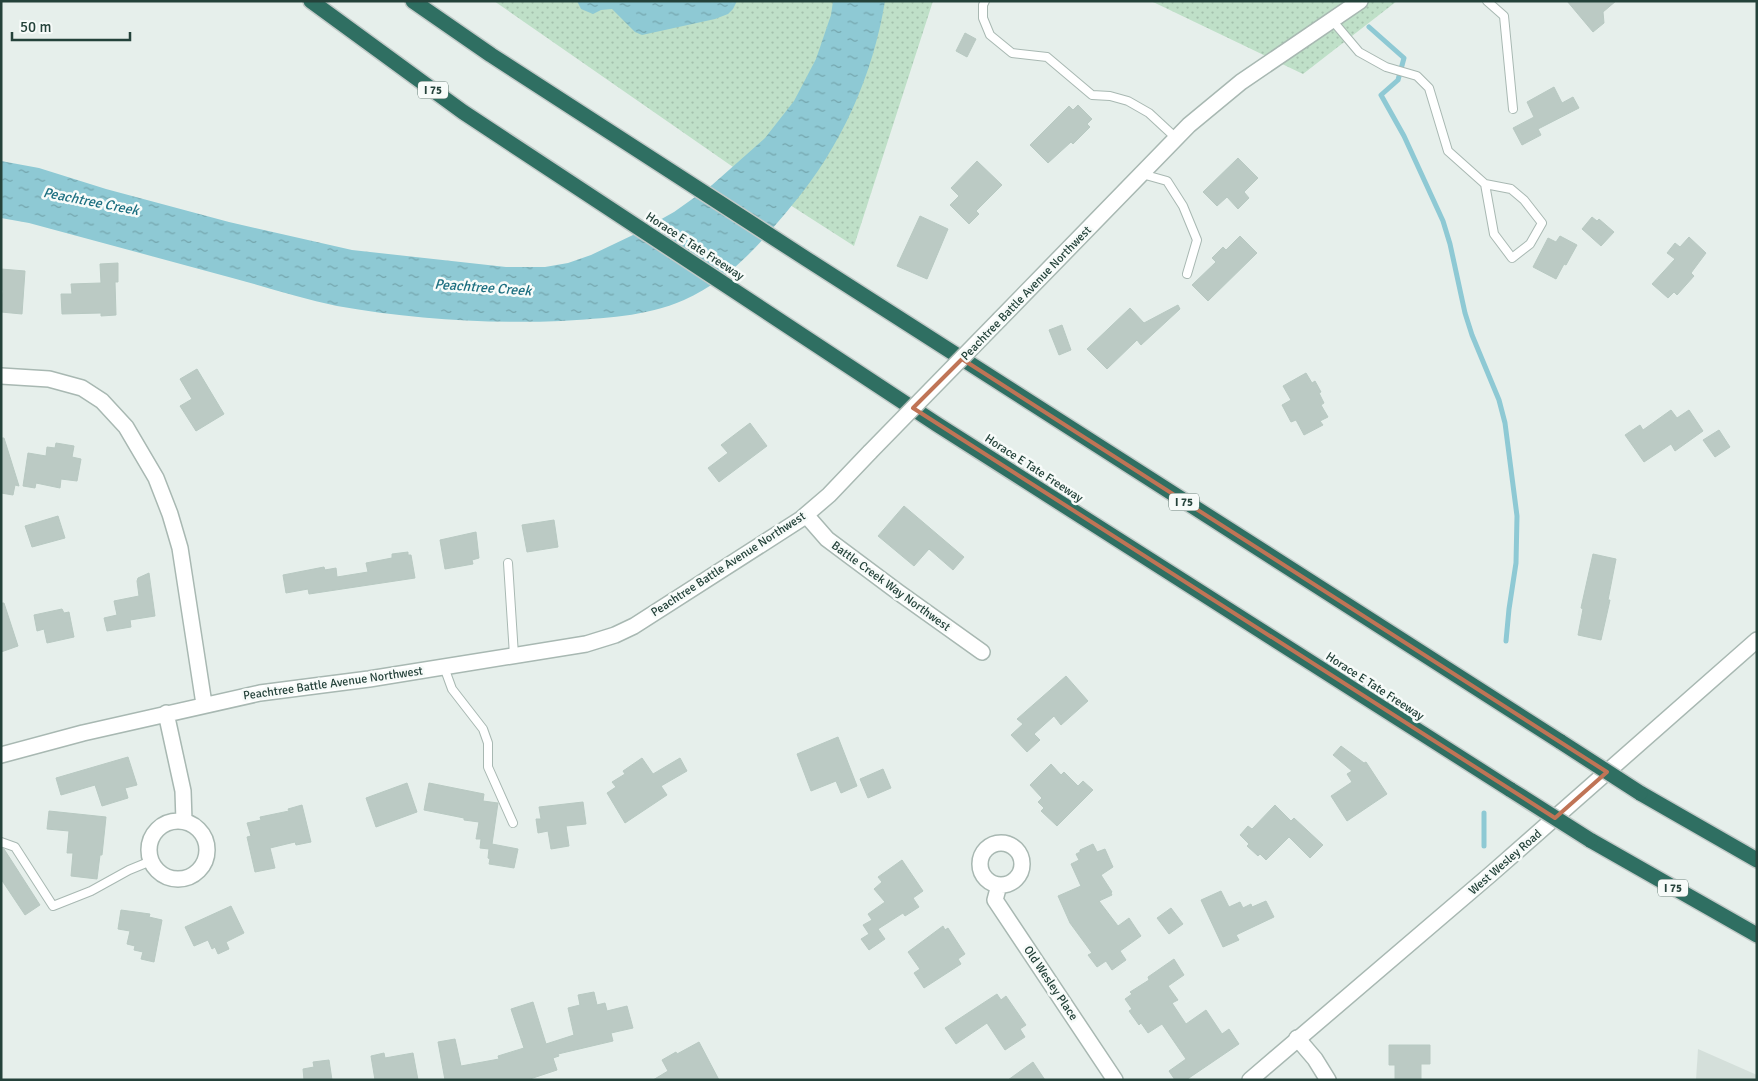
<svg xmlns="http://www.w3.org/2000/svg" width="1758" height="1081" viewBox="0 0 1758 1081" font-family="Signika,sans-serif">
<style>
.built{fill:#d4dfda}
.grass{fill:url(#grass-dots)}
.water{fill:url(#water-ripples)}
.lines{fill:none;stroke-linecap:round;stroke-linejoin:round}
.stream{stroke:#8ec9d4;stroke-width:5}
.building{fill:#bbcac4;stroke:#b8c9c2}
.service-casing{stroke:#a8b8b2;stroke-width:10}
.minor-casing{stroke:#a8b8b2;stroke-width:18}
.tertiary-casing{stroke:#a8b8b2;stroke-width:18}
.motorway-casing{stroke:#c2cac8;stroke-width:18}
.service{stroke:#fff;stroke-width:8}
.minor{stroke:#fff;stroke-width:15}
.tertiary{stroke:#fff;stroke-width:15}
.motorway{stroke:#2f6f62;stroke-width:15}
.minor-bridge-casing{stroke:#a8b8b2;stroke-width:18;stroke-linecap:butt}
.motorway-bridge-casing{stroke:#c2cac8;stroke-width:18;stroke-linecap:butt}
.minor-bridge{stroke:#fff;stroke-width:15}
.motorway-bridge{stroke:#2f6f62;stroke-width:15}
.marked{fill:none;stroke:#c07456;stroke-width:4;stroke-linejoin:round}
.labels{text-anchor:middle;stroke-width:5;stroke-linejoin:round;paint-order:stroke}
.shield{fill:#f7fbf9;stroke:#637a73;stroke-width:1}
.shield-label{font-size:11px;font-weight:bold;fill:#24423a}
.street-label{font-size:12px;fill:#24423a;stroke:#f7fbf9}
.water-label{font-size:14px;font-style:italic;fill:#1c6f80;stroke:#f7fbf9}
</style>
<defs>
<pattern id="grass-dots" width="8" height="8" patternUnits="userSpaceOnUse" patternTransform="scale(1.25)"><rect width="8" height="8" fill="#bfe0c8"/><path d="M2 2h.1M6 6h.1" fill="none" stroke="#a4c1ad" stroke-width="1.8" stroke-linecap="round"/></pattern>
<pattern id="water-ripples" width="26" height="14" patternUnits="userSpaceOnUse" patternTransform="scale(1.25)"><rect width="26" height="14" fill="#8ec9d4"/><path d="M2 4q2-2 4 0t4 0M15 11q2-2 4 0t4 0" fill="none" stroke="#74a5ad"/></pattern>
</defs>
<rect width="100%" height="100%" fill="#e6efeb"/>
<path class="built" d="M1698 1049 1757 1075V1080H1696Z"/>
<path class="grass" d="M494 1H933L854 246 759 185Z
M1151 1H1397L1303 74Z"/>
<path class="water" d="M577 1H737L733 9 728 14 715 19 642 35 635 32 612 9 601 10 593 14 581 9Z
M833 1H885C873 75 841 147 793 204 761 243 731 279 684 300 645 317 604 318 561 321 486 324 411 319 337 306 303 299 269 288 236 279 167 260 98 242 29 223L1 218V161L39 168 106 189 229 222 352 250 506 267H545L568 263 591 255 633 235 674 212 712 185 765 138 794 101 816 59 831 15Z"/>
<g class="lines">
<path class="stream" d="M1369 27 1404 58 1398 80 1381 95 1404 136 1443 221 1450 244 1465 313 1472 335 1499 400 1505 423 1517 516 1516 563 1509 609 1506 641
M1484 846V813"/>
</g>
<path class="building" d="M1567 1H1616L1603 12 1604 23 1593 32Z
M965 33 976 39 967 57 956 51Z
M1554 87 1562 103 1573 97 1579 108 1538 129 1541 135 1522 145 1513 128 1534 117 1527 102Z
M1078 105 1092 119 1087 124 1090 127 1073 144 1071 142 1048 163 1030 145 1069 106 1073 110Z
M1238 158 1258 178 1244 192 1249 198 1238 209 1227 197 1217 206 1203 192Z
M977 161 1002 185 976 211 979 214 969 224 950 205 959 196 951 188Z
M920 216 948 229 927 279 897 266Z
M1592 217 1597 221 1599 219 1614 232 1601 246 1582 229Z
M1240 236 1257 253 1208 301 1192 285 1216 262 1212 258 1223 247 1226 250Z
M1560 236 1577 245 1566 265 1564 264 1556 279 1533 267 1548 238 1556 242Z
M1689 237 1706 253 1691 273 1694 276 1677 295 1674 292 1668 298 1652 284 1675 259 1667 253 1675 243 1680 247Z
M118 263V282H115L116 315 101 316V313L62 314 61 294H72L71 284 101 283 100 264Z
M1 269 25 271 22 314 1 312 3 290H1Z
M1178 305 1180 309 1141 345 1137 340 1107 369 1087 349 1130 308 1144 323Z
M1062 325 1071 350 1059 355 1049 330Z
M197 369 224 414 196 431 180 406 192 399 180 379Z
M1306 373 1312 383 1315 381 1321 392 1319 393 1324 403 1321 405 1328 417 1320 421 1323 425 1304 435 1296 420 1291 422 1282 405 1291 400 1283 386Z
M1671 410 1677 418 1689 410 1703 431 1675 451 1671 444 1644 462 1625 435 1640 425 1643 430Z
M750 423 767 446 719 482 708 468 728 453 721 445Z
M1719 430 1730 447 1715 457 1703 440Z
M1 438H4L19 486 15 485 13 495 1 493Z
M56 443 74 446 72 457 81 459 77 481 61 479 60 488 36 483 35 488 23 486 28 453 46 456 47 447 55 448Z
M904 506 964 557 953 570 929 549 914 566 878 536Z
M58 516 65 538 32 547 25 526Z
M554 520 558 547 527 552 522 525Z
M476 532 479 558 472 560 473 564 445 569 440 540Z
M408 552V555H411L415 578 309 594 308 589 286 593 283 575 324 567 325 570 336 568 337 577 368 572 366 563 392 558V554Z
M1593 554 1616 559 1608 600H1610L1601 640 1578 635 1583 609 1581 608Z
M149 573 155 616 130 620 131 627 107 631 104 618 117 615 114 601 139 596 137 581 138 578Z
M1 603H4L18 646 1 652Z
M62 609 64 613 69 612 74 637 47 643 44 629 37 631 34 615Z
M1066 676 1088 701 1061 725 1054 716 1034 734 1040 740 1027 752 1011 735 1023 724 1017 719Z
M838 737 857 786 841 793 836 781 811 791 797 754Z
M1341 746 1364 763 1366 762 1387 794 1347 821 1331 796 1352 782 1347 774 1352 771 1333 755Z
M128 757 137 785 125 788 128 798 102 806 95 785 61 795 56 778Z
M642 758 653 774 680 758 687 771 661 786 667 795 625 823 607 793 616 787 612 782 625 774 623 771Z
M1051 764 1061 775 1064 772 1078 786 1083 781 1093 790 1057 826 1041 811 1044 808 1038 802 1042 798 1030 785Z
M883 769 891 788 868 798 860 779Z
M407 783 417 812 376 827 366 798Z
M429 783 484 794 483 801 498 803 492 844 518 849 514 868 489 864 490 859 488 858 489 849 480 848 481 839H476L479 822 464 820V818L424 810Z
M583 802 586 824 566 826 569 846 551 849 548 831 538 833 536 819H541L539 807Z
M302 805 311 842 296 845 295 842 270 848 275 868 255 872 247 837 251 836 247 823 261 820 260 817 289 811 288 809Z
M1275 805 1291 821 1294 818 1323 845 1310 858 1289 837 1266 860 1260 854 1258 856 1247 846 1249 844 1240 835 1248 826 1252 829Z
M49 811 106 817 102 855H100L97 879 71 876 73 853H67L69 831 47 829Z
M1093 844 1097 852 1105 849 1113 867 1101 875 1112 892 1111 893 1112 895 1099 901 1118 926 1129 918 1141 936 1120 951 1126 960 1112 970 1106 961 1097 967 1088 955 1092 953 1070 923 1058 896 1081 886 1071 864 1079 860 1076 854 1080 852V850Z
M1 848 4 849 40 905 25 915 1 879Z
M902 860 923 891 913 898 919 907 905 916 903 913 878 929 885 939 869 950 861 939 869 934 863 925 872 920 868 914 885 902 874 889 882 882 878 877Z
M1221 891 1229 907 1240 902 1243 908 1251 904 1252 907 1266 901 1274 917 1236 935 1239 940 1223 947 1201 900Z
M231 906 244 933 226 942 229 949 218 954 215 947 212 949 208 940 194 946 185 927Z
M1171 908 1183 924 1169 934 1157 918Z
M121 910 150 914 149 917 162 920 154 962 141 959 143 952 134 950 135 946 127 944 130 931 118 929Z
M943 926 945 930 948 928 965 954 958 959 961 964 924 988 914 973 920 969 908 952Z
M1174 959 1184 975 1168 986 1178 1000 1172 1003 1186 1024 1206 1010 1222 1034 1229 1029 1239 1044 1186 1080H1175L1169 1071 1186 1059 1162 1024 1148 1033 1141 1023 1139 1025 1129 1011 1132 1009 1125 999 1132 994 1130 992 1149 980 1148 977Z
M594 992 597 1005 605 1003 607 1011 627 1006 633 1028 611 1033 613 1041 558 1054 559 1056 553 1058 557 1070 527 1080H445L438 1042 455 1039 461 1066 499 1059 498 1056 524 1048 511 1009 533 1002 546 1044 574 1035 568 1008 580 1005 578 995Z
M997 994 1001 1000 1006 996 1026 1025 1020 1029 1025 1037 1005 1050 987 1023 956 1044 945 1028Z
M699 1042 719 1080H653L668 1071 662 1060 676 1052 677 1054Z
M1389 1045H1430V1064H1421V1080H1395V1065H1389Z
M384 1053 385 1058 413 1053 418 1080H375L371 1056Z
M329 1060 332 1080H304L303 1069 314 1067 313 1062Z
M1033 1062 1045 1080H1008Z"/>
<g class="lines">
<g class="service-casing">
<path id="service" d="M985 1 983 5V18L990 35 1012 53 1047 57 1092 95 1110 96 1128 101 1149 113 1176 138
M1487 1 1504 16 1513 109
M1332 20 1359 52 1386 67 1417 76 1429 88 1448 151 1485 184 1494 234 1512 258 1530 244 1542 223 1524 200 1511 189 1485 184
M1142 174 1167 181 1183 206 1197 240 1187 274
M508 563 514 655
M444 667 452 689 483 729 488 743V767L513 823
M1 842 15 847 53 906 91 891 129 870 151 861"/>
</g>
<g class="minor-casing">
<path id="minor" d="M1000 319 1189 125 1241 82 1360 1
M1 376 49 379 82 388 102 401 126 427 156 478 170 514 180 548 204 704
M806 515 827 539 898 592 982 652
M166 713 183 791 184 821
M1 755 83 733 260 693 369 679 586 644 615 635 634 626 801 519 829 495 870 452
M149 850a29 29 0 1 1 58 0a29 29 0 1 1-58 0Z
M980 864a21 21 0 1 1 42 0a21 21 0 1 1-42 0Z
M999 885 995 900 1115 1080
M1297 1038 1315 1059 1328 1080"/>
</g>
<g class="tertiary-casing">
<path id="tertiary" d="M1250 1080 1491 874 1757 640"/>
</g>
<g class="motorway-casing">
<path id="motorway" d="M311 1 463 112 938 425 1511 790
M413 1 491 55 808 260 1561 742
M1640 793 1757 860
M1590 840 1757 935"/>
</g>
<use href="#service" class="service"/>
<use href="#minor" class="minor"/>
<use href="#tertiary" class="tertiary"/>
<use href="#motorway" class="motorway"/>
<g class="minor-bridge-casing">
<path id="minor-bridge" d="M870 452 1000 319"/>
</g>
<g class="motorway-bridge-casing">
<path id="motorway-bridge" d="M1561 742 1640 793
M1511 790 1590 840"/>
</g>
<use href="#minor-bridge" class="minor-bridge"/>
<use href="#motorway-bridge" class="motorway-bridge"/>
</g>
<path class="marked" d="M962 359 1607 772 1555 818 913 408Z"/>
<g class="labels">
<g class="shield">
<rect x="418" y="81.5" width="30" height="17" rx="4"/>
<rect x="1169" y="493.5" width="30" height="17" rx="4"/>
<rect x="1658" y="879.5" width="30" height="17" rx="4"/>
</g>
<g class="shield-label">
<text x="433" y="94">I 75</text>
<text x="1184" y="506">I 75</text>
<text x="1673" y="892">I 75</text>
</g>
<g class="street-label">
<text transform="translate(695 246) rotate(33)" y="4">Horace E Tate Freeway</text>
<text transform="translate(1026 293) rotate(-46)" y="4">Peachtree Battle Avenue Northwest</text>
<text transform="translate(1034 468) rotate(33)" y="4">Horace E Tate Freeway</text>
<text transform="translate(728 564) rotate(-33)" y="4">Peachtree Battle Avenue Northwest</text>
<text transform="translate(891 586) rotate(36)" y="4">Battle Creek Way Northwest</text>
<text transform="translate(333 683) rotate(-8)" y="4">Peachtree Battle Avenue Northwest</text>
<text transform="translate(1375 686) rotate(33)" y="4">Horace E Tate Freeway</text>
<text transform="translate(1505 862) rotate(-41)" y="4">West Wesley Road</text>
<text transform="translate(1051 983) rotate(56)" y="4">Old Wesley Place</text>
</g>
<g class="water-label">
<text transform="translate(91 201) rotate(11)" y="5">Peachtree Creek</text>
<text transform="translate(483 287) rotate(4)" y="5">Peachtree Creek</text>
</g>
</g>
<rect width="1758" height="1081" fill="none" stroke="#24423a" stroke-width="5"/>
<path d="M12 32v8h118v-8" fill="none" stroke="#24423a" stroke-width="2.5"/>
<text x="20" y="32" font-size="15" fill="#24423a" stroke="#f7fbf9" stroke-width="4" paint-order="stroke">50 m</text>
</svg>
